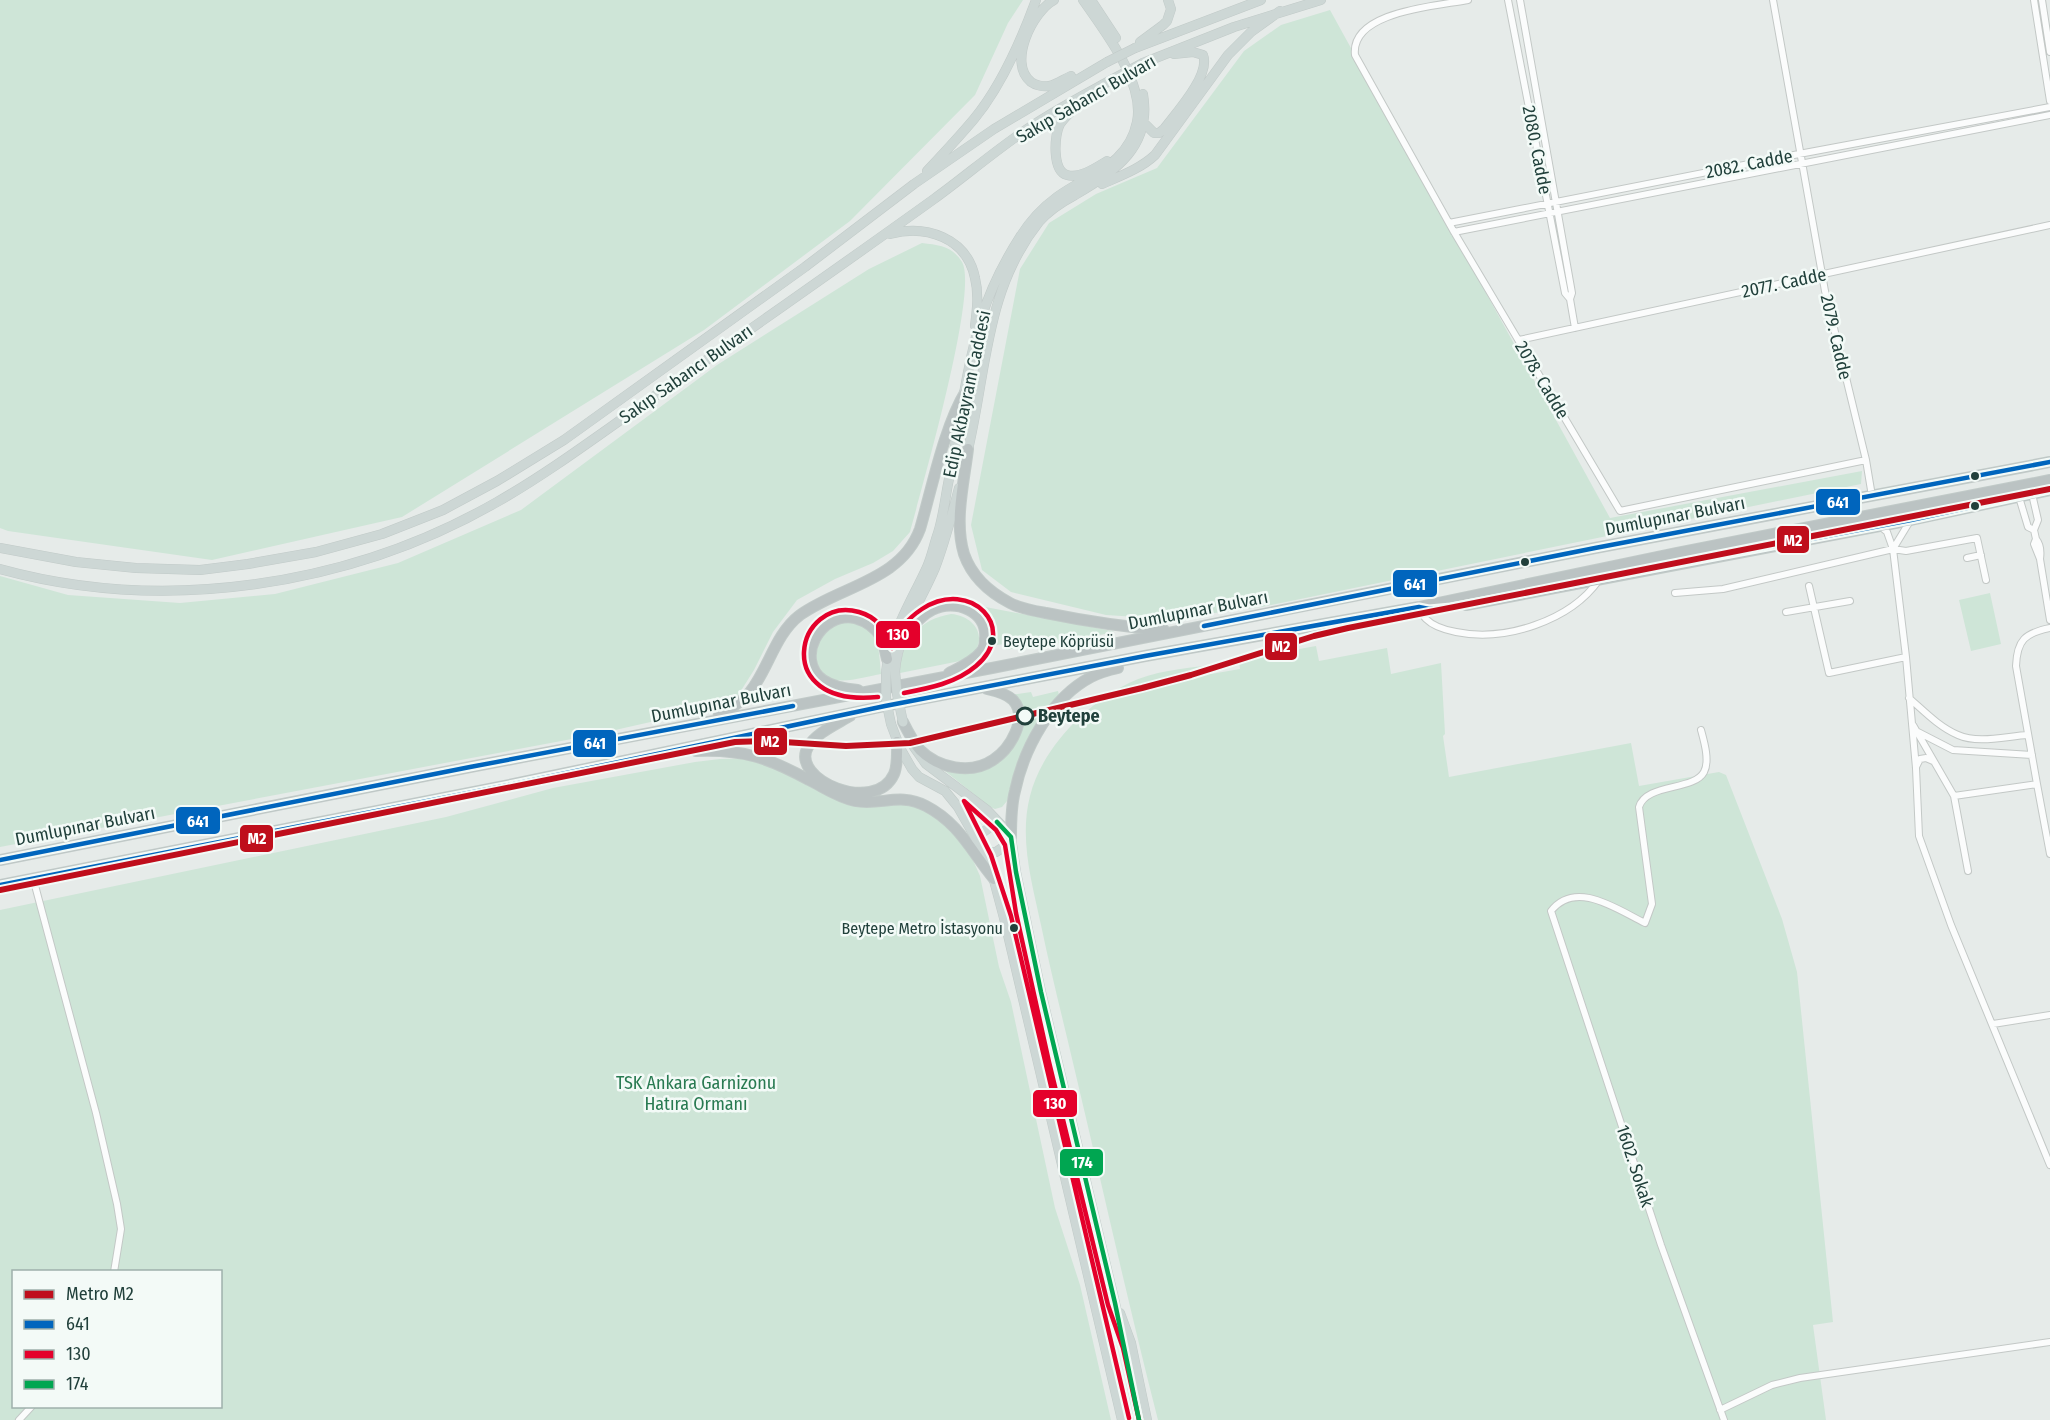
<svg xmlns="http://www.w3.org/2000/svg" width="2050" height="1420" viewBox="0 0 2050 1420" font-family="'Fira Sans Condensed',sans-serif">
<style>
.green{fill:#cee5d7;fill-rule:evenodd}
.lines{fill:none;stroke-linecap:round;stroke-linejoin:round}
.street-casing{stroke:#c3c8c6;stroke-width:8}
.primary-casing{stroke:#c1cac8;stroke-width:10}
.highway-casing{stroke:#c1cac8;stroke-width:12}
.street{stroke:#fbfcfc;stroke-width:6}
.primary{stroke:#cdd7d5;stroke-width:9}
.highway{stroke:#bbc3c3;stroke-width:10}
.primary-bridge-casing{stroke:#c1cac8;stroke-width:10;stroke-linecap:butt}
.primary-bridge{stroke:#cdd7d5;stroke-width:9}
.bus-1-casing{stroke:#f3faf7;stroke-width:9}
.bus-2-casing{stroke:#f3faf7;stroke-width:9}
.bus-3-casing{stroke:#f3faf7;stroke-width:9}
.bus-1{stroke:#0065bd;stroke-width:4.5}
.bus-2{stroke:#e4002b;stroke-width:4.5}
.bus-3{stroke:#00a651;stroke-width:4.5}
.metro-1-casing{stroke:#f3faf7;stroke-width:10}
.metro-1{stroke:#bf0e1c;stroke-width:6}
.bus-dot{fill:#21403b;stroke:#f3faf7;stroke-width:2}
.stop-dot{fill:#f3faf7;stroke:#21403b;stroke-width:3}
.labels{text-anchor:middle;stroke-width:5;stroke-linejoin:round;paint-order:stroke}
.bus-label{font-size:16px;fill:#21403b;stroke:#f3faf7;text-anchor:start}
.street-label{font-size:18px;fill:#21403b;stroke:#f3faf7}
.stop-label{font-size:18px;font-weight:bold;fill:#21403b;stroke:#f3faf7;text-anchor:start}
.park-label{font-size:18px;fill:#287a51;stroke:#f3faf7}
.line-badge{stroke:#f3faf7;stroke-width:2}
.badge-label{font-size:16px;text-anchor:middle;font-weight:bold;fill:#fff}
</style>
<rect width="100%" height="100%" fill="#e6ebe9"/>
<path class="green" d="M0 0H1023L1008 23 975 95 850 221 704 330 402 517 212 560 8 531 0 528Z
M1330 10 1610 518 1862 471 1861 484 1261 607 1168 619 1106 615 1011 592 982 570 971 525 1020 269 1049 223 1096 194 1157 168 1244 51 1281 25Z
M922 243C939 245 952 246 962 262 979 291 921 490 910 532L893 551 873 563 835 579 797 600 773 632 754 670 737 697 717 707 593 735 0 847V576L68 595 180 603 275 594 398 563 521 510 717 365 869 269Z
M1990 593 2001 644 1971 651 1959 600Z
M980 606 1112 631 1114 632 1056 644 1048 643 1006 650 1004 644 990 646C992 630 989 620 980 606Z
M951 614C978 616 991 644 965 660L900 673C900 641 920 619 951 614Z
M846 622C879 623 879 648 881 674 862 677 826 691 818 665 814 654 816 647 820 637L837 624Z
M1316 646 1319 661 1387 648 1391 674 1441 663 1445 734 1443 736 1449 777 1631 743 1639 786 1719 772 1726 775 1782 919 1797 972 1833 1322 1813 1325 1826 1420H1158C1128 1303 1102 1185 1074 1067 1063 1020 1051 973 1041 925 1032 883 1019 839 1030 796 1042 748 1086 704 1129 683 1153 671 1183 669 1209 665L1211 674 1240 669 1239 660Z
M1058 691 1059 695C1031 726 1018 761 1007 801L1002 807 995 809 990 807 945 771H959L989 765 1021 721 1010 695 1031 692 1033 697Z
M757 758 829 796 917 806 953 828 972 858 980 876 999 967 1011 1002 1055 1208 1080 1285 1111 1420H0V910L446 817 553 788 695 762 720 759ZM14 1272H220V1406H14Z"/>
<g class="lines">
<g class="street-casing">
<path id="street" d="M1468 0C1438 6 1350 11 1355 55L1454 232 1620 511 1866 460
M1508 0 1565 293 1570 299
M1520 0 1572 293 1570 299 1575 328
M1773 0 1825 291 1866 460 1872 496
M2034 0 2050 101
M2042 0 2050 52
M1449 223 1799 154 2050 107
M1454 232 2050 115
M1519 340 2050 225
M2032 494 2038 520 2034 530 2036 539 2034 544 2040 559
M2019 497 2028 527 2034 530
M2036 539C2041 545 2041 552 2040 559L2050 620
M1893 549 1910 521
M1967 558 1981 555
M1809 586 1829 673 1906 657 1893 549 1887 532 1880 526
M1675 593 1723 589 1893 549 1906 551 1977 538 1986 580
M1419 607C1421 611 1423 616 1426 619 1434 627 1445 630 1456 632 1505 642 1570 621 1599 580
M1786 612 1850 601
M1906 657 1916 768 1919 836 1951 925 2050 1165
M1909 698C1924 711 1939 727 1958 735 1978 744 2007 736 2028 735
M1913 725 1954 796 2037 784 2016 666C2017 640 2025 633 2050 628
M1701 730C1704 741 1710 761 1704 772 1694 791 1646 783 1639 807L1652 904 1645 923C1618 910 1576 879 1551 911L1661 1245 1724 1420
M1918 732 1953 750 2032 755
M1916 767 1920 759 1926 758 1933 761
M2037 784 2050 854
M1954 796 1968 871
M33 878 96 1113 117 1204 121 1229 114 1272
M1993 1024 2050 1015
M1720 1410 1772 1385 1800 1378 2050 1342
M19 1420 32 1406"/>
</g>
<g class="primary-casing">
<path id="primary" d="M1054 0C1033 11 1007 63 1031 82 1035 85 1043 87 1049 86 1056 85 1064 79 1071 76
M1091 0 1116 38
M1140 42 1163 25 1167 21 1171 9 1168 0
M1135 48 1261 0
M1143 63 1234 27 1321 0
M1083 100C1076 107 1066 115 1060 124 1054 135 1052 171 1067 175 1080 179 1097 167 1107 161
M1144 123 1154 133H1159L1164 129C1176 113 1211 75 1203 55L1193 52 1174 54
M927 171C943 154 959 137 974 119 1002 85 1021 41 1036 0
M1102 184C1120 176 1140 169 1155 155L1228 55 1251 32 1280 11
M890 234C926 224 967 238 975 278 979 294 977 310 975 326
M967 454C987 373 984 291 1039 222 1049 210 1062 202 1075 195 1116 171 1152 146 1143 94
M0 548 76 562 136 568 200 570 248 564 316 552 382 534 443 510 497 481 564 440 805 267 914 184 994 129 1107 62
M0 569C164 614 349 587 497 502 555 469 609 427 665 389 755 326 845 263 934 199 963 178 991 154 1020 134 1049 113 1082 96 1113 79
M895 671C898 634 921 601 935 568 945 542 952 515 959 488
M886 672C890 634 911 602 927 567 932 556 934 544 938 533 943 517 945 500 948 484 959 429 965 372 981 319 990 290 1004 262 1020 237 1030 221 1042 208 1057 197 1088 174 1128 166 1137 122 1145 82 1105 32 1083 0
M891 724 900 748 912 769 919 777 945 791 958 807 975 837 992 873 1004 918 1122 1420
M914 747 926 764 987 810 1005 829 1011 837 1016 872 1041 992 1115 1303 1139 1420
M977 841 982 833 997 822
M982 852H996L1011 842
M1120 1313 1131 1343 1147 1420"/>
</g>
<g class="highway-casing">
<path id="highway" d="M968 449C964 483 954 521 964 554 972 577 989 592 1010 603 1021 609 1034 611 1046 613 1085 621 1125 627 1164 630
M1466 605 1911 520 2050 490
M904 635C912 627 921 615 932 610 955 598 988 611 985 639 985 644 984 649 981 652 973 662 959 668 949 673
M858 690C846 689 833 687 823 680 795 660 819 611 855 618 865 621 875 627 881 637 884 643 885 652 887 659
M850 716C837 724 816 733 808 747 789 779 875 816 894 774 898 765 897 752 897 742
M718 717C729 710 741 702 750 692 769 668 775 634 800 615 840 586 901 581 920 529 932 488 944 427 966 391
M903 722C908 732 913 742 920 750 938 768 971 775 993 760 1010 749 1029 718 1013 700 1007 694 996 691 987 689
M696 751C743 749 769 758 809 780 825 788 837 797 855 801 880 806 900 792 926 806 959 823 971 851 994 879
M1011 837C1011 822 1011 806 1015 791 1024 748 1051 698 1091 677 1099 673 1109 670 1118 668
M0 860 470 767 992 668 1595 548 2050 462
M0 885 514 784 885 706 1145 656 1419 607 1676 553 2050 480"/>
</g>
<use href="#street" class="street"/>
<use href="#primary" class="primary"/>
<use href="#highway" class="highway"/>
<g class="primary-bridge-casing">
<path id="primary-bridge" d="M1107 62 1135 48
M1113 79 1143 63
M895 671 897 694 903 722
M886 672V700L891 724"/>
</g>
<use href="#primary-bridge" class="primary-bridge"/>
<g class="bus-1-casing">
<path id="bus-1" d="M1204 626 1595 548 2050 462
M0 860 470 767 793 706
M0 885 514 784 885 706 1145 656 1419 607 1429 609 1451 607 1911 520 2050 490"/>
</g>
<g class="bus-2-casing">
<path id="bus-2" d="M878 697C768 708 797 594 859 612 877 617 887 631 892 648 898 630 907 619 922 609 971 577 1020 629 976 666 956 683 930 688 904 693
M1129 1418 1011 916 991 855 964 801 996 830 1005 845 1016 913 1049 1062 1108 1305 1123 1348 1139 1420"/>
</g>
<g class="bus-3-casing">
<path id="bus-3" d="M997 822 1011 837 1016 872 1041 992 1115 1303 1139 1420"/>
</g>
<use href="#bus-1" class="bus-1"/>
<use href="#bus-2" class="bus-2"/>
<use href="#bus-3" class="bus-3"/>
<g class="metro-1-casing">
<path id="metro-1" d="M0 890 735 742 768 741 846 746 910 743 1142 688 1191 675 1314 636 1348 628 2050 489"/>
</g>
<use href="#metro-1" class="metro-1"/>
</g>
<g class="bus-dot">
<circle cx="1975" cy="476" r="5"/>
<circle cx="1975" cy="506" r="5"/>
<circle cx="1525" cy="562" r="5"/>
<circle cx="992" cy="641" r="5"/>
<circle cx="1014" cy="928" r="5"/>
</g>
<circle class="stop-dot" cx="1025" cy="716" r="8"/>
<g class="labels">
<g class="bus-label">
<text x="1003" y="647">Beytepe Köprüsü</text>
<text x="1003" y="934" text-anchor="end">Beytepe Metro İstasyonu</text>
</g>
<g class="street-label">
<text transform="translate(1086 99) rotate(-30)" y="6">Sakıp Sabancı Bulvarı</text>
<text transform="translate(1537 150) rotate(79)" y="6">2080. Cadde</text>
<text transform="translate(1749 164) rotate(-11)" y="6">2082. Cadde</text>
<text transform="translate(1784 283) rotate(-12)" y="6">2077. Cadde</text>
<text transform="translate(1836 337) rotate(77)" y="6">2079. Cadde</text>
<text transform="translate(686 374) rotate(-35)" y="6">Sakıp Sabancı Bulvarı</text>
<text transform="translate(1542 380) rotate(59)" y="6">2078. Cadde</text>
<text transform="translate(967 394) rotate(-78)" y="6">Edip Akbayram Caddesi</text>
<text transform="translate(1675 516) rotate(-11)" y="6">Dumlupınar Bulvarı</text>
<text transform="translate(1198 610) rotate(-11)" y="6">Dumlupınar Bulvarı</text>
<text transform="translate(721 703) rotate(-11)" y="6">Dumlupınar Bulvarı</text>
<text transform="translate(85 826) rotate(-11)" y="6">Dumlupınar Bulvarı</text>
<text transform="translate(1635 1166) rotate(72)" y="6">1602. Sokak</text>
</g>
<g class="stop-label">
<text x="1038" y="722">Beytepe</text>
</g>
<g class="park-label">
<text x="696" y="1089">TSK Ankara Garnizonu<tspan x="696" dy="21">Hatıra Ormanı</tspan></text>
</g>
</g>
<g class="line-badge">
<rect x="1815" y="488" width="46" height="28" rx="6" fill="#0065bd"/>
<rect x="1776" y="525" width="34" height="29" rx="6" fill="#bf0e1c"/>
<rect x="1392" y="569" width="46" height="29" rx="6" fill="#0065bd"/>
<rect x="875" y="620" width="46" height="29" rx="6" fill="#e4002b"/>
<rect x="1264" y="632" width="34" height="29" rx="6" fill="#bf0e1c"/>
<rect x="753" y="727" width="35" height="29" rx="6" fill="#bf0e1c"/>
<rect x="572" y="729" width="45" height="29" rx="6" fill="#0065bd"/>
<rect x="175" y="806" width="46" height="29" rx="6" fill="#0065bd"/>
<rect x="239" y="824" width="35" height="29" rx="6" fill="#bf0e1c"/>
<rect x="1032" y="1089" width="46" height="29" rx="6" fill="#e4002b"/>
<rect x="1059" y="1148" width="45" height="29" rx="6" fill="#00a651"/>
</g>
<g class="badge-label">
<text x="1838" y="508">641</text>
<text x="1793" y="546">M2</text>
<text x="1415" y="590">641</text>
<text x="898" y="640">130</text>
<text x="1281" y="652">M2</text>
<text x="770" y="747">M2</text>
<text x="595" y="749">641</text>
<text x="198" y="827">641</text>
<text x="257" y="844">M2</text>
<text x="1055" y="1109">130</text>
<text x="1082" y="1168">174</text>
</g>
<rect x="12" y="1270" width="210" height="138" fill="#f3faf7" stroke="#9fb0ac" stroke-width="1.5"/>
<rect x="24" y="1290" width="30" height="9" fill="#bf0e1c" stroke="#9fb0ac" stroke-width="1.5"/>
<text x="66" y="1300" font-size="18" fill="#21403b">Metro M2</text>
<rect x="24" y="1320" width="30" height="9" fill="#0065bd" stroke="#9fb0ac" stroke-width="1.5"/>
<text x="66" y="1330" font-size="18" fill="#21403b">641</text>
<rect x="24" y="1350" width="30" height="9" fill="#e4002b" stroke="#9fb0ac" stroke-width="1.5"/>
<text x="66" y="1360" font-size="18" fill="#21403b">130</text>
<rect x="24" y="1380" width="30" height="9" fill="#00a651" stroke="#9fb0ac" stroke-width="1.5"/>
<text x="66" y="1390" font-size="18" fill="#21403b">174</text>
</svg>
